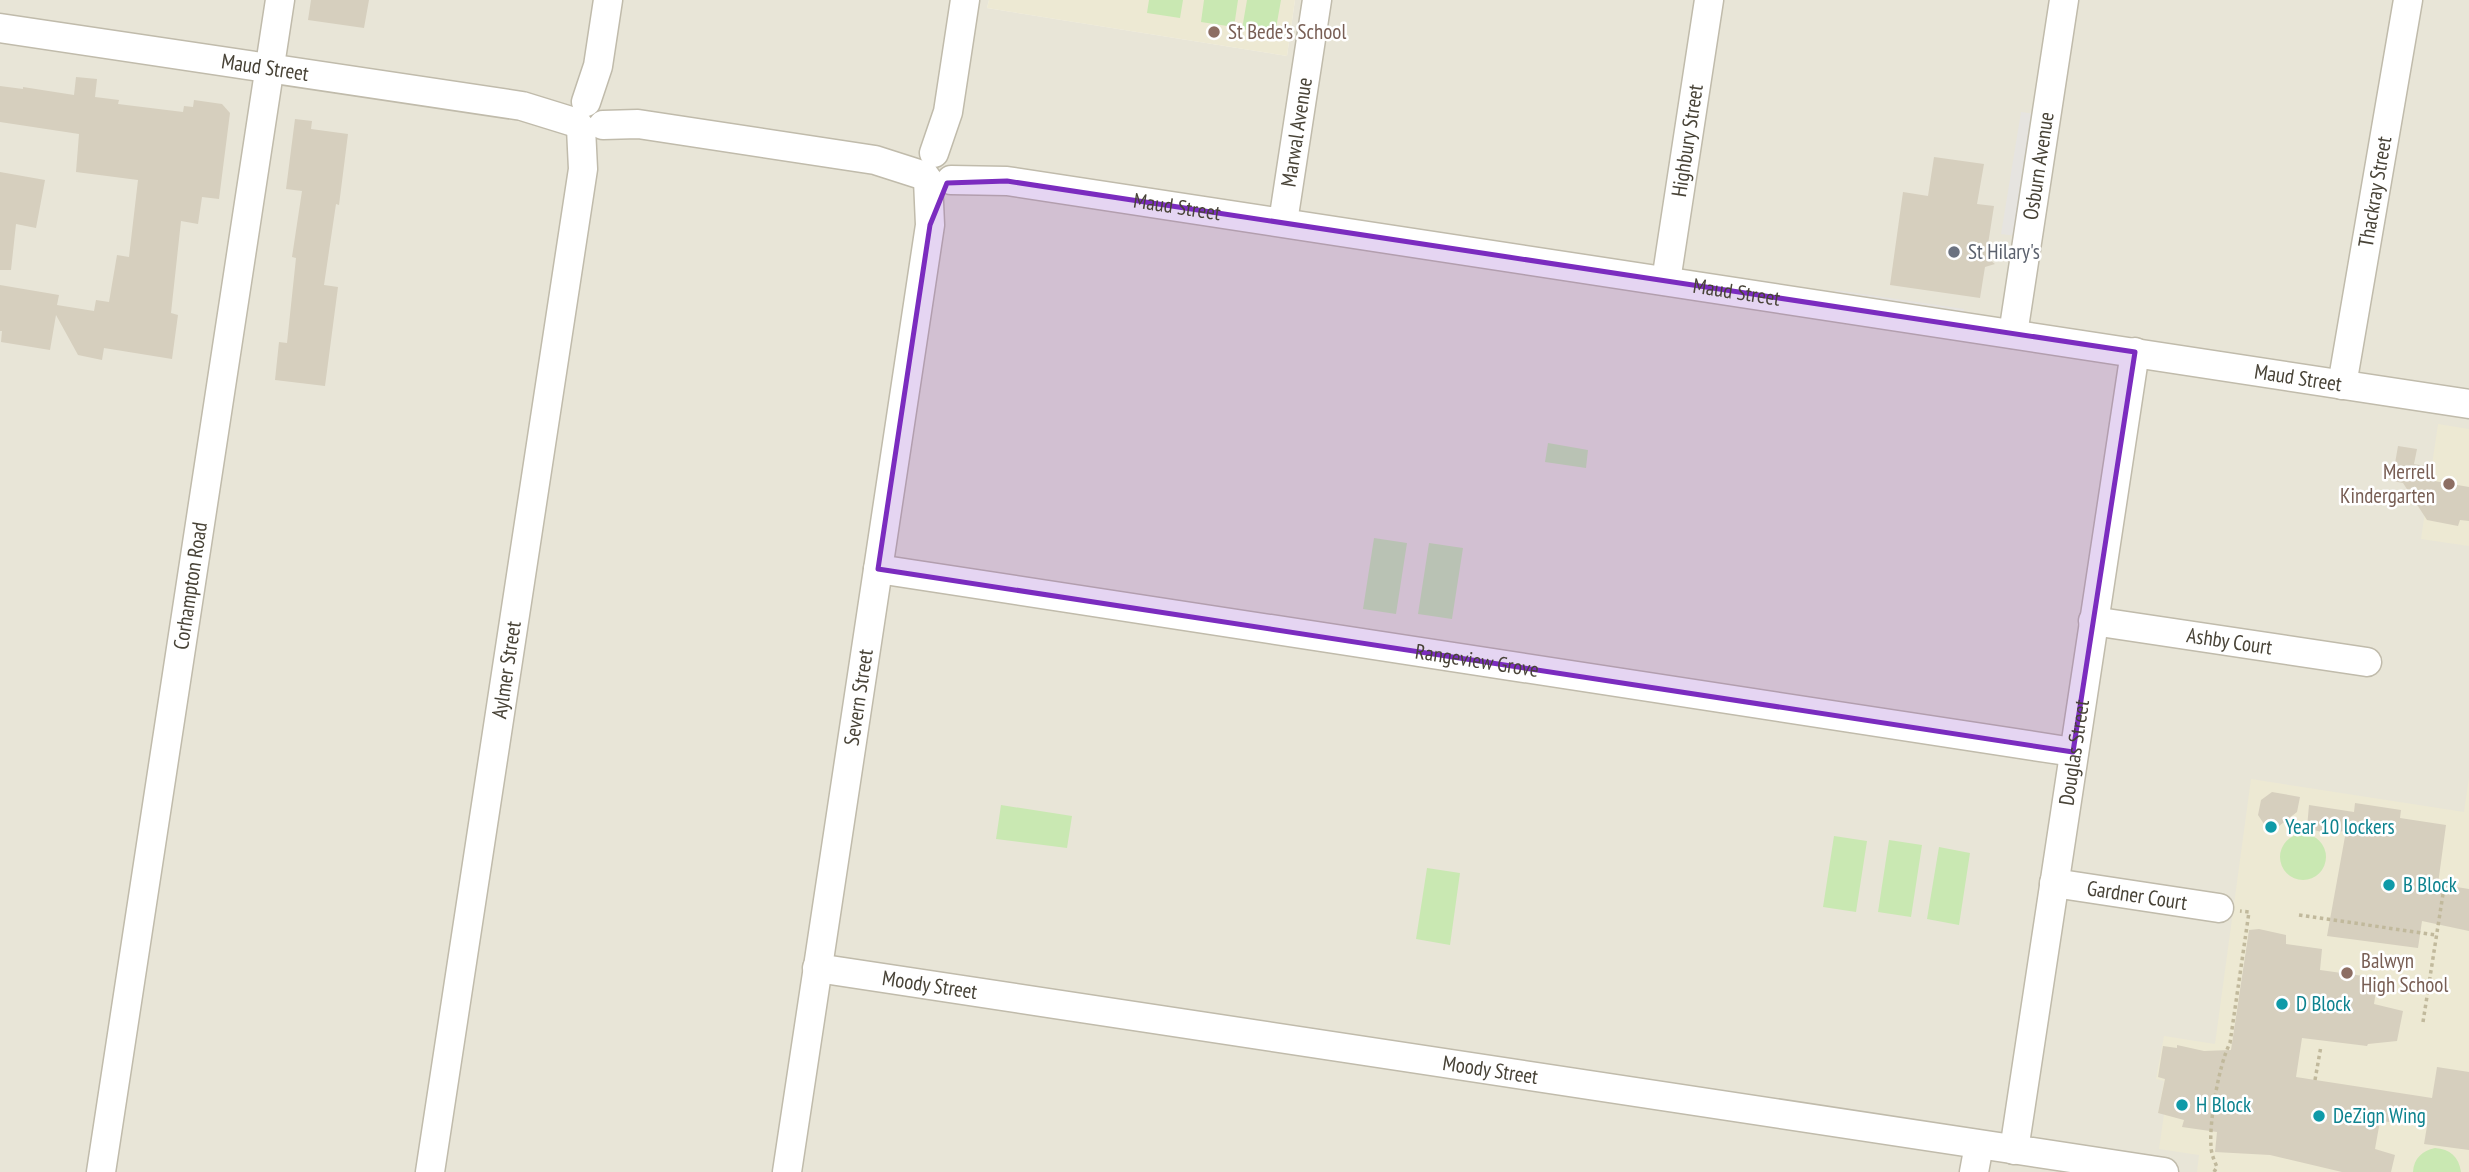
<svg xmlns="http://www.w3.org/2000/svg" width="2469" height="1172" viewBox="0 0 2469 1172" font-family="'PT Sans Narrow',sans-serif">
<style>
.residential{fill:#e8e5d7}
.education{fill:#ede9d3}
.green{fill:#c9e8b2}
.parking{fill:#e6e4e0}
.building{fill:#d6cfbe}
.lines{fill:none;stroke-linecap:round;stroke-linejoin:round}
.minor-casing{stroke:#c0bbab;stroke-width:31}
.path{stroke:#c1b99c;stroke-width:3.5;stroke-dasharray:3.5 3.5;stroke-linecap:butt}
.minor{stroke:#fff;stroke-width:28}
.marked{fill:#7b2cbf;fill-opacity:0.2;stroke:#7b2cbf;stroke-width:5;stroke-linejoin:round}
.education-dot{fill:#8d6e63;stroke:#fff;stroke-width:2.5}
.worship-dot{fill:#6b7280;stroke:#fff;stroke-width:2.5}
.culture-dot{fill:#0f9aa8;stroke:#fff;stroke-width:2.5}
.labels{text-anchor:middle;stroke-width:5;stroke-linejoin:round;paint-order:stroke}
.education-label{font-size:21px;fill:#785e54;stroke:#fff;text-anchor:start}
.street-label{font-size:21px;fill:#484337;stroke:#fff}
.worship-label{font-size:21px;fill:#5b616d;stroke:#fff;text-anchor:start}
.culture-label{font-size:21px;fill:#0d838f;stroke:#fff;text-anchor:start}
</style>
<rect width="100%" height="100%" fill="#f4f2e9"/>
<path class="residential" d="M0 0H989L987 8 1287 56 1295 0H2469V1172H0Z"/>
<path class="education" d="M989 0H1295L1287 56 987 8Z
M2438 424 2469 429V546L2421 539Z
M2469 777V1172H2197L2199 1155 2159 1149 2164 1114 2158 1113 2164 1081 2156 1079 2164 1036 2215 1044 2251 779 2464 812Z"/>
<path class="green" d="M1149 0H1183L1180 18 1147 13Z
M1204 0H1238L1234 27 1201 22Z
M1247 0H1281L1275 34 1242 29Z
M1548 443 1588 450 1586 468 1545 462Z
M1374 538 1407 543 1396 614 1363 609Z
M1429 543 1463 548 1452 619 1418 614Z
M1001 805 1072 816 1067 848 996 839Z
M2280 857a23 23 0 1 1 46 0a23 23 0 1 1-46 0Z
M1834 836 1867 841 1856 912 1823 907Z
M1889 840 1922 845 1911 917 1878 912Z
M1939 847 1970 853 1959 925 1927 919Z
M1427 868 1460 873 1450 945 1416 939Z
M2435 1148C2450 1149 2459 1157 2461 1172H2413C2414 1158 2422 1151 2435 1148Z"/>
<path class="parking" d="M2021 112 2036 114 2017 236 2001 234Z
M1835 290 1964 309V314L1834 295Z"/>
<path class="building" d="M311 0H369L364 28 308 20Z
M76 77 97 79 95 97 119 100 118 104 183 112 184 106 193 107 194 100 222 104 230 113 219 199 202 197 198 224 181 221 171 313 178 315 172 359 104 348 102 360 78 355 56 315 50 350 1 342 2 331H0V285L59 295 57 305 94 311 96 300 109 302 117 255 129 257 138 180 76 172 79 134 0 122V86L23 89V87L74 95Z
M295 119 312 121 311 129 348 134 339 205 336 204 324 285 338 287 325 386 275 380 279 342 287 343 296 258 292 257 302 191 286 189Z
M1934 157 1984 164 1977 204 1994 206 1986 257 1995 264 1985 267 1980 298 1890 285 1903 192 1928 196Z
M0 172 45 180 36 228 16 224 11 270H0Z
M2398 446 2417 449 2414 464 2425 466 2423 479 2469 487V521L2460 520 2458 526 2427 520 2403 483 2392 481Z
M2272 792 2300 797 2297 812 2270 833 2258 815 2261 800Z
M2355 803 2401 810 2400 818 2446 825 2438 884 2469 889V931L2422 921 2418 948 2327 936 2346 831 2325 833 2307 828 2309 805 2354 812Z
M2259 929 2286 935V944L2322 949 2320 970 2378 978 2374 1004 2403 1011 2397 1041 2368 1044 2367 1046 2302 1038 2296 1077 2432 1098 2437 1067 2469 1072V1150L2424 1144 2427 1126 2380 1121 2375 1149 2395 1155 2391 1172H2342L2270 1155 2215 1152 2217 1132 2182 1127 2184 1120 2158 1113 2165 1079 2158 1077 2163 1046 2177 1048V1045L2204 1051 2231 1050 2249 930Z"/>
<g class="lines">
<g class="minor-casing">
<g id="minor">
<path id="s1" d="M0 28 522 106 577 123"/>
<path d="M586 102 598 66 608 0"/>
<path d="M603 125 638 124 875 160 925 176"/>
<path d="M934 153 948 112 965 0"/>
<path id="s2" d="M951 180 1007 181 2469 404"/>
<path id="s3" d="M1283 222 1317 0"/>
<path id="s4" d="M1666 281 1709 0"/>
<path id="s5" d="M2013 334 2064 0"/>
<path id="s6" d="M2342 385 2408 0"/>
<path id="s7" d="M878 569 2073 752"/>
<path id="s8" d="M2093 621 2367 662"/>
<path id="s9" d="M2054 883 2219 908"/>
<path id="s10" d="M817 968 2164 1172"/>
<path id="s11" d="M2014 1150 2135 352"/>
<path id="s12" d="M101 1172 280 0"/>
<path id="s13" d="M430 1172 583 169 581 128"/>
<path id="s14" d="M787 1172 930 225 928 180"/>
<path d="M1974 1172 1979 1145"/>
</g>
</g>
<path class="path" d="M2299 915 2436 935
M2423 1022 2443 894
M2315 1080 2321 1046
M2214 1172 2217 1167C2214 1160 2211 1153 2211 1146 2209 1122 2219 1064 2230 1043L2249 912 2240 911"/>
<use href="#minor" class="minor"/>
</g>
<path class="marked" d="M1007 181 2135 352 2073 752 878 569 930 225 947 183Z"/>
<g class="education-dot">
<circle cx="1214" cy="32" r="7"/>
<circle cx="2449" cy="484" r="7"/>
<circle cx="2347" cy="973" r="7"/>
</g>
<circle class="worship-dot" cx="1954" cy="252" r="7"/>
<g class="culture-dot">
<circle cx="2271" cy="827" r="7"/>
<circle cx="2389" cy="885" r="7"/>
<circle cx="2282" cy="1004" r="7"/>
<circle cx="2182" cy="1105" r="7"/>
<circle cx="2319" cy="1116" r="7"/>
</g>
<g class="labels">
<g class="education-label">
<text x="1228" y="39">St Bede's School</text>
<text x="2435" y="479" text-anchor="end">Merrell<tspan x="2435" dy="24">Kindergarten</tspan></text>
<text x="2361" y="968">Balwyn<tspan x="2361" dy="24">High School</tspan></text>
</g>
<g class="street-label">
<text dy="7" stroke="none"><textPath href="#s1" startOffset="268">Maud Street</textPath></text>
<text dy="7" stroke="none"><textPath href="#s3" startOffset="91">Marwal Avenue</textPath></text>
<text dy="7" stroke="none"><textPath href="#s4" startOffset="142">Highbury Street</textPath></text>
<text dy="7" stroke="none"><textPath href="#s5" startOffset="170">Osburn Avenue</textPath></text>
<text dy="7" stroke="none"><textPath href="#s6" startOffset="196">Thackray Street</textPath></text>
<text dy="7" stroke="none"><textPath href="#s2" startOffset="228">Maud Street</textPath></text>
<text dy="7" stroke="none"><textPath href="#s2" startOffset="794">Maud Street</textPath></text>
<text dy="7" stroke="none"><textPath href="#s2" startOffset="1362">Maud Street</textPath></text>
<text dy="7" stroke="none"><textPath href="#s12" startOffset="593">Corhampton Road</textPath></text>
<text dy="7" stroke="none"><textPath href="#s8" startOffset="138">Ashby Court</textPath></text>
<text dy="7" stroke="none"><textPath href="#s7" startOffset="606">Rangeview Grove</textPath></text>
<text dy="7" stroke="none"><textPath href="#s13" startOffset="508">Aylmer Street</textPath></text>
<text dy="7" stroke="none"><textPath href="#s14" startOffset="480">Severn Street</textPath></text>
<text dy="7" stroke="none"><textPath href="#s11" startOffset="402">Douglas Street</textPath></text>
<text dy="7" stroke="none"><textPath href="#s9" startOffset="84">Gardner Court</textPath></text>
<text dy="7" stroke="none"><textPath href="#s10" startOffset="114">Moody Street</textPath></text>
<text dy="7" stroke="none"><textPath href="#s10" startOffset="681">Moody Street</textPath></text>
</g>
<g class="worship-label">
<text x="1968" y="259">St Hilary's</text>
</g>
<g class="culture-label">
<text x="2285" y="834">Year 10 lockers</text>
<text x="2403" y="892">B Block</text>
<text x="2296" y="1011">D Block</text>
<text x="2196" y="1112">H Block</text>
<text x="2333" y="1123">DeZign Wing</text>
</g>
</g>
</svg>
